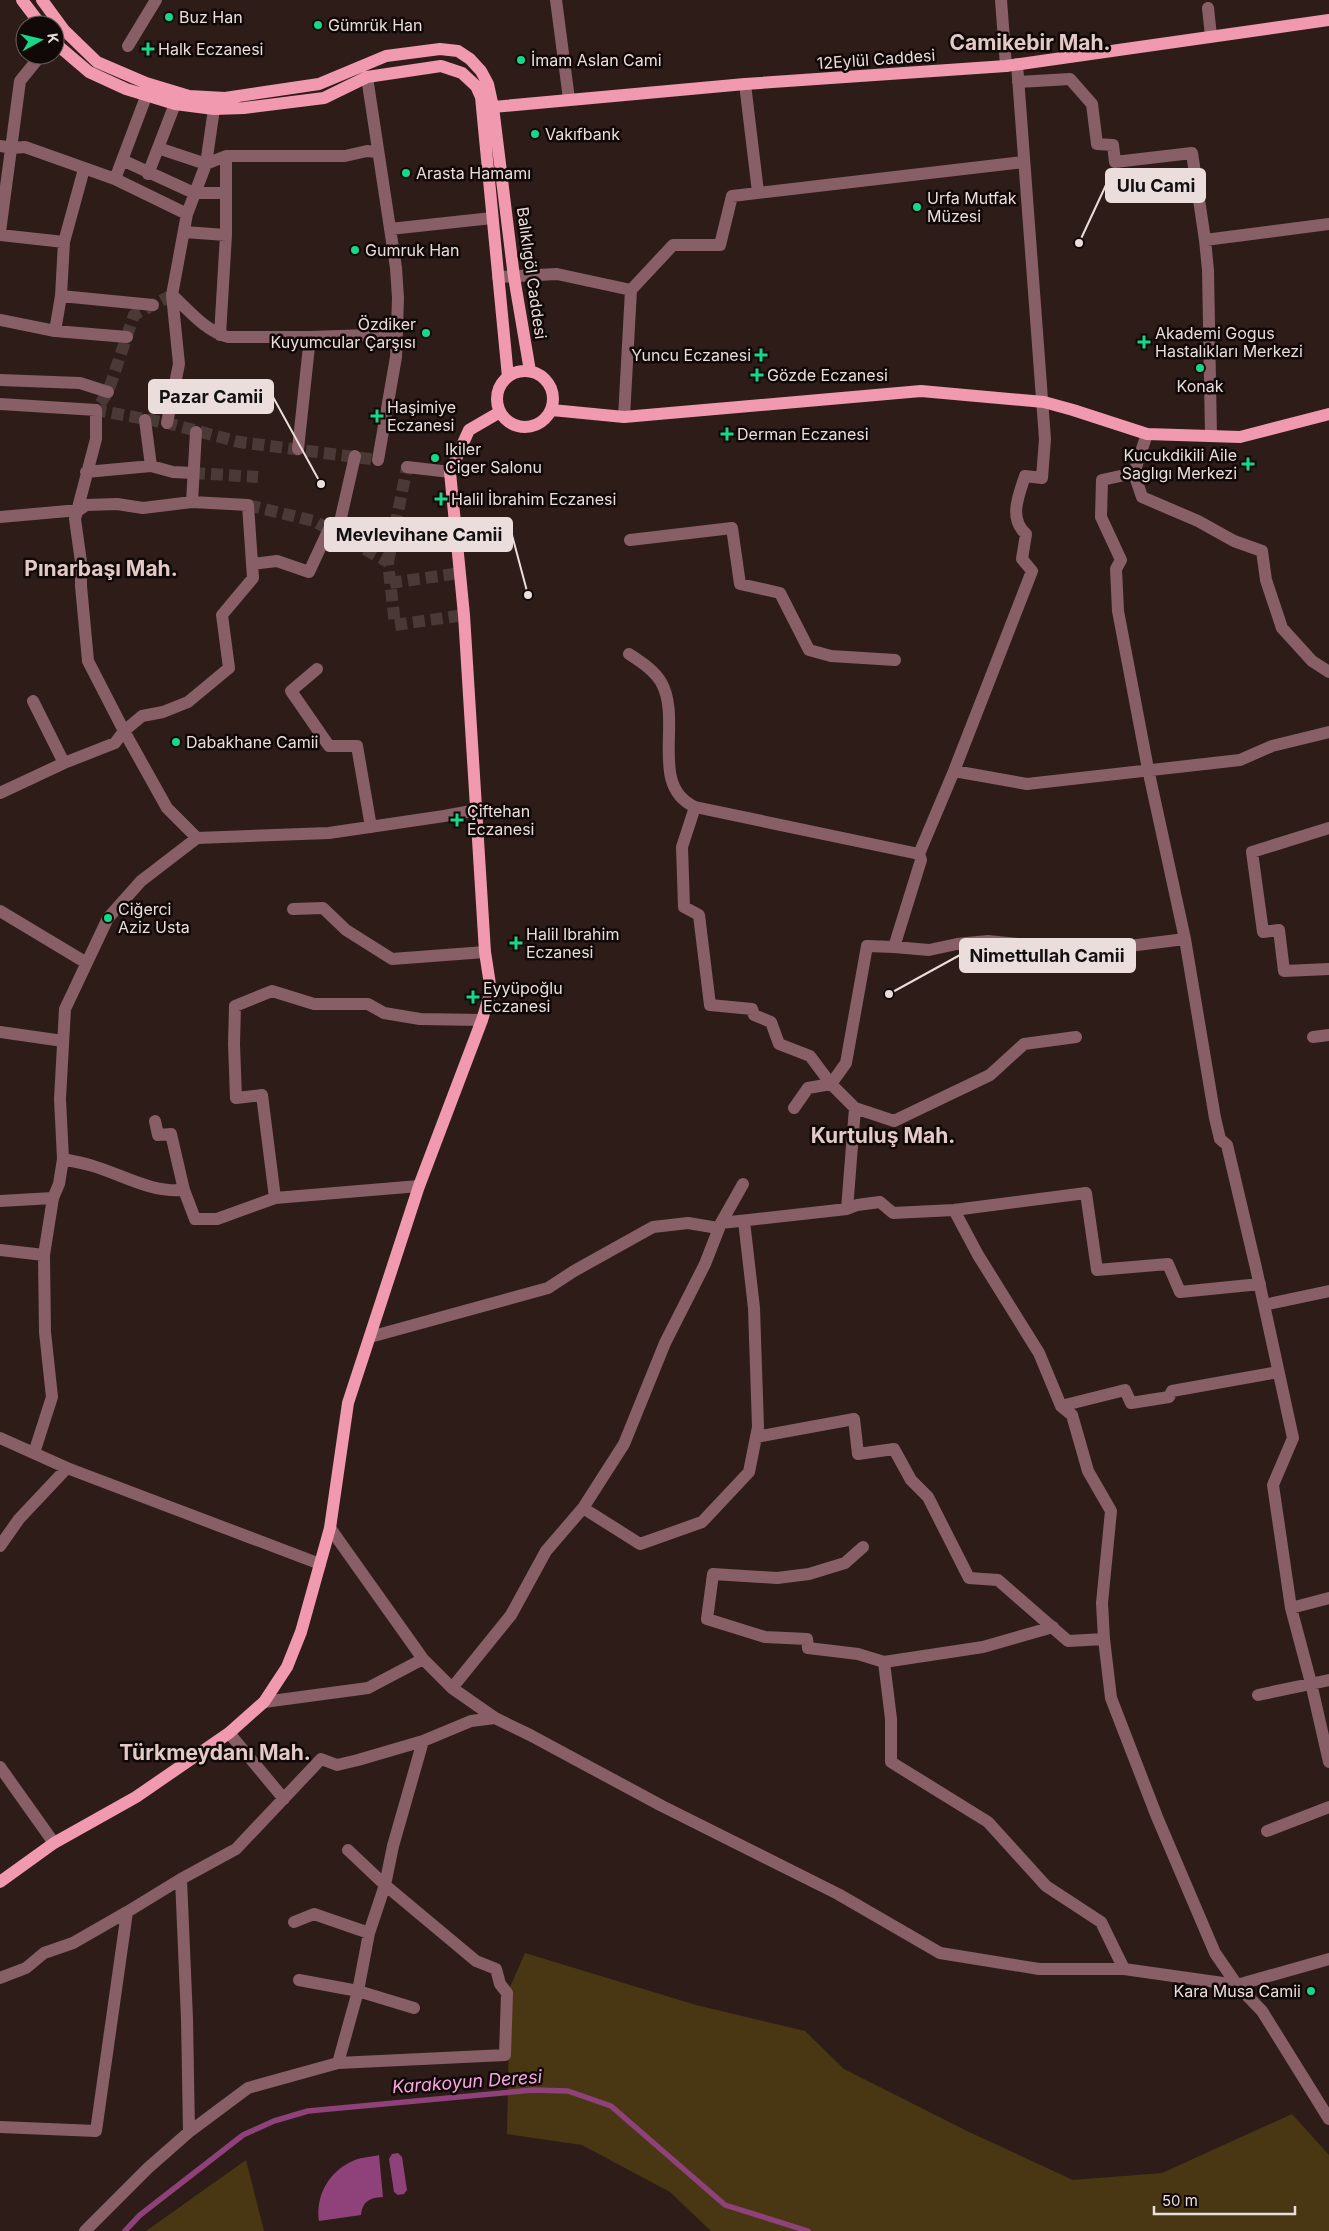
<svg xmlns="http://www.w3.org/2000/svg" width="1329" height="2231" viewBox="0 0 1329 2231" font-family="Inter,sans-serif">
<style>
.green{fill:#493713}
.water{fill:#8f417a}
.lines{fill:none;stroke-linecap:round;stroke-linejoin:round}
.stream{stroke:#8f417a;stroke-width:5.5}
.minor-tunnel{stroke:#4a3936;stroke-width:12;stroke-dasharray:12 6;stroke-linecap:butt}
.minor{stroke:#885e67;stroke-width:12}
.major{stroke:#f199ae;stroke-width:12}
.poi-dot{fill:#15d989;stroke:#110908;stroke-width:2}
.labels{text-anchor:middle;stroke-width:5;stroke-linejoin:round;paint-order:stroke}
.poi-label{font-size:16px;fill:#eadddb;stroke:#110908;text-anchor:start}
.street-label{font-size:16px;fill:#eadddb;stroke:#110908}
.water-label{font-size:18px;font-style:italic;fill:#faa4e1;stroke:#110908}
.district-label{font-size:21px;font-weight:bold;fill:#e4cac6;stroke:#110908}
.leader{fill:none;stroke:#eadddb;stroke-width:2}
.callout-dot{fill:#eadddb;stroke:#110908;stroke-width:2}
.callout{fill:#eadddb;stroke:#eadddb;stroke-width:2}
.callout-label{font-size:18px;text-anchor:middle;font-weight:bold;fill:#111}
</style>
<rect width="100%" height="100%" fill="#2e1c19"/>
<path class="green" d="M525 1953 696 2005 805 2031 844 2069 969 2132 1073 2180 1162 2173 1292 2114 1329 2155V2231H711L670 2192 582 2145 507 2134 510 1987Z
M246 2160 264 2231H146Z"/>
<path class="water" d="M398 2153 402 2157 407 2190 404 2194 398 2195 394 2192 389 2159 392 2154Z
M379 2155 383 2197C369 2198 363 2201 361 2215L319 2221C315 2195 330 2170 355 2160 362 2157 371 2157 379 2155Z"/>
<g class="lines">
<path class="stream" d="M125 2231 140 2215 243 2135 274 2121 308 2111 533 2090 568 2091 611 2106 725 2205 808 2231"/>
<path class="minor-tunnel" d="M172 295 134 315 108 392 96 410 167 423 239 442 378 460
M193 473 258 477
M248 505 314 521 388 562 395 625 464 615
M388 562 407 467
M390 583 460 573"/>
<path class="minor" d="M556 0 569 99
M1001 0 1006 66
M1208 8 1211 36
M128 46 156 0
M367 77 396 268 398 298 396 357 378 460
M1018 82 1070 79 1092 104 1097 144 1113 145 1115 162 1192 153 1205 240
M745 84 758 192
M214 109 206 164 187 214 172 295C188 309 206 332 228 337H310L397 334
M0 146 12 148 25 147 115 179 187 214
M158 148 206 164 226 156
M122 160 194 193H226
M148 174 175 104
M115 179 147 94
M390 229 492 218
M0 232 20 81 41 55
M184 232 226 235
M0 235 64 242
M498 277 557 274 631 290
M61 296 153 305
M0 320 55 331 61 296 64 242 84 169
M55 331 127 337
M220 335 226 235V156H345L367 151 377 152
M0 380 80 383 108 392
M0 404 96 410V439L75 519 81 562V586L88 661 124 731 167 808 197 838
M624 417 631 290 673 245H720L732 196 1023 162
M145 420 151 466
M167 423 179 364 172 295
M1147 434 1134 473 1142 497 1198 521 1234 541 1262 551 1266 580 1282 628 1312 661 1329 672
M1211 436 1208 270 1205 240 1329 224
M298 449 310 337
M407 467 450 472
M86 472 151 466 173 472 193 473
M1134 473 1102 480 1101 517 1121 560 1116 569 1118 611 1148 769 1185 939 1215 1118 1220 1139 1227 1145 1256 1268 1293 1438 1273 1485 1291 1608 1311 1683 1329 1762
M192 502 196 432
M0 517 79 510 86 505 117 504 143 508 192 502 248 505 253 578 222 615 229 668 188 702 163 712 142 716 124 731 115 743 64 763 0 793
M337 535 355 456
M630 540 732 528 740 584 780 593 809 650 831 656 895 660
M252 564 277 561 309 572 329 529
M629 654C641 662 654 670 661 682 683 720 648 786 695 807L919 854
M317 669 291 691 329 746H357L371 827
M33 701 64 763
M954 771 1027 784 1240 760 1272 746 1329 732
M695 807 682 847 684 907 699 915 710 1005 752 1009 754 1015 771 1022 779 1044 810 1056 831 1084 855 1108 894 1121 990 1075 1024 1044 1076 1037
M1329 828 1252 852 1263 932 1279 930 1284 971 1329 969
M293 909 323 908 346 930 392 959 485 952
M0 911 85 962
M894 947 929 950 957 944 988 941 1089 951 1185 939
M0 1032 63 1041
M1313 1037 1329 1035
M794 1108 808 1088 831 1084 846 1063 867 946 894 947 921 860 919 854 954 771 1032 571 1022 559 1026 534C1008 518 1019 495 1025 476L1042 478 1045 439 1017 64
M155 1121 158 1135 171 1134 184 1190
M63 1159C73 1161 83 1163 93 1166 123 1175 151 1193 184 1190L195 1219H217L275 1198
M419 1186 275 1198 262 1095 236 1098 234 1044 235 1006 272 991 314 1004H368L384 1013 420 1019 482 1020
M0 1201 53 1198
M847 1209 855 1108
M954 1210 978 1255 1039 1353 1061 1406 1072 1415 1088 1471 1111 1511 1102 1603 1104 1639 1111 1698 1157 1817 1215 1953 1237 1985 1262 2011 1329 2119
M721 1223 743 1184
M0 1250 44 1255
M1264 1305 1329 1291
M370 1337 548 1288 574 1271 653 1227 688 1223 718 1228
M1061 1406 1125 1390 1131 1403 1169 1397 1172 1391 1278 1372
M756 1437 854 1419 858 1454 894 1449 911 1480 928 1497 969 1578 998 1580 1068 1641 1104 1639
M0 1438 67 1468 320 1564
M34 1453 52 1397 45 1332 44 1255 53 1198 59 1184 63 1159 60 1099 65 1009 108 918 141 881 197 838 329 833 444 816 477 810
M583 1508 640 1544 702 1522 749 1472 758 1427 754 1308 744 1221
M330 1528 423 1659 452 1688 495 1718 530 1735 662 1806 838 1894 940 1953 1039 1969H1124L1237 1985 1329 1959
M0 1546 19 1519 67 1468
M863 1547 845 1563 809 1574 777 1578 713 1574 707 1619 765 1637 807 1639 808 1648 858 1654 884 1662 891 1719V1762L988 1822 1046 1886 1101 1922 1124 1969
M1291 1608 1329 1598
M884 1662 983 1647 1053 1627
M452 1688 511 1615 546 1551 583 1508 624 1444 665 1343 705 1264 721 1223 847 1209 857 1205 880 1202 893 1213 954 1210 1086 1193 1097 1270 1168 1264 1180 1292 1260 1284
M1258 1695 1329 1680
M264 1702 368 1688 423 1659
M229 1733 284 1799
M0 1767 54 1843
M1267 1831 1329 1807
M181 1879 187 2019 189 2132
M294 1922 314 1914 369 1933
M0 1978 26 1968 44 1953 73 1943 127 1912 181 1879 236 1849 321 1759 337 1765 358 1760 423 1741 471 1721 495 1718
M299 1980 358 1991 414 2008
M338 2063 358 1991 369 1933 385 1885 393 1846 423 1741
M0 2127 96 2131 127 1912
M85 2231 148 2168 189 2132 248 2088 338 2063 505 2055 507 1993 500 1984 496 1969 476 1961 385 1885 348 1850"/>
<path class="major" d="M22 0 41 25
M42 0 64 30 97 62 146 83 189 96 225 98 319 84 386 56 440 49 458 51 470 59 481 71 488 84 493 107 514 277 530 371
M55 43 89 72 126 89 175 104 214 109 244 108 324 98 367 77 441 66 462 73 476 86 481 97 508 377
M482 108 745 84 1006 66 1329 20
M497 399a28 28 0 1 1 56 0a28 28 0 1 1-56 0Z
M552 410 624 417 921 391 1044 402 1073 410 1147 434 1240 437 1329 414
M0 1882 54 1843 136 1797 229 1733 264 1702 287 1667 301 1632 330 1528 348 1403 419 1186 482 1020 491 991 485 952 464 615 450 472 469 430 500 412"/>
</g>
<g class="poi-dot">
<circle cx="169" cy="17" r="5"/>
<circle cx="318" cy="25" r="5"/>
<path d="M145.5 41.5h5v5h5v5h-5v5h-5v-5h-5v-5h5z"/>
<circle cx="521" cy="60" r="5"/>
<circle cx="535" cy="134" r="5"/>
<circle cx="406" cy="173" r="5"/>
<circle cx="917" cy="207" r="5"/>
<circle cx="355" cy="250" r="5"/>
<circle cx="426" cy="333" r="5"/>
<path d="M1141.5 334.5h5v5h5v5h-5v5h-5v-5h-5v-5h5z"/>
<path d="M758.5 347.5h5v5h5v5h-5v5h-5v-5h-5v-5h5z"/>
<circle cx="1200" cy="368" r="5"/>
<path d="M754.5 367.5h5v5h5v5h-5v5h-5v-5h-5v-5h5z"/>
<path d="M374.5 408.5h5v5h5v5h-5v5h-5v-5h-5v-5h5z"/>
<path d="M724.5 426.5h5v5h5v5h-5v5h-5v-5h-5v-5h5z"/>
<circle cx="435" cy="458" r="5"/>
<path d="M1245.5 456.5h5v5h5v5h-5v5h-5v-5h-5v-5h5z"/>
<path d="M438.5 491.5h5v5h5v5h-5v5h-5v-5h-5v-5h5z"/>
<circle cx="176" cy="742" r="5"/>
<path d="M454.5 812.5h5v5h5v5h-5v5h-5v-5h-5v-5h5z"/>
<circle cx="108" cy="918" r="5"/>
<path d="M513.5 935.5h5v5h5v5h-5v5h-5v-5h-5v-5h5z"/>
<path d="M470.5 989.5h5v5h5v5h-5v5h-5v-5h-5v-5h5z"/>
<circle cx="1311" cy="1991" r="5"/>
</g>
<g class="labels">
<g class="poi-label">
<text x="179" y="23">Buz Han</text>
<text x="328" y="31">Gümrük Han</text>
<text x="158" y="55">Halk Eczanesi</text>
<text x="531" y="66">İmam Aslan Cami</text>
<text x="545" y="140">Vakıfbank</text>
<text x="416" y="179">Arasta Hamamı</text>
<text x="927" y="204">Urfa Mutfak<tspan x="927" dy="18">Müzesi</tspan></text>
<text x="365" y="256">Gumruk Han</text>
<text x="416" y="330" text-anchor="end">Özdiker<tspan x="416" dy="18">Kuyumcular Çarşısı</tspan></text>
<text x="1155" y="339">Akademi Gogus<tspan x="1155" dy="18">Hastalıkları Merkezi</tspan></text>
<text x="751" y="361" text-anchor="end">Yuncu Eczanesi</text>
<text x="767" y="381">Gözde Eczanesi</text>
<text x="1200" y="392" text-anchor="middle">Konak</text>
<text x="387" y="413">Haşimiye<tspan x="387" dy="18">Eczanesi</tspan></text>
<text x="737" y="440">Derman Eczanesi</text>
<text x="445" y="455">Ikiler<tspan x="445" dy="18">Ciger Salonu</tspan></text>
<text x="1237" y="461" text-anchor="end">Kucukdikili Aile<tspan x="1237" dy="18">Saglıgı Merkezi</tspan></text>
<text x="451" y="505">Halil İbrahim Eczanesi</text>
<text x="186" y="748">Dabakhane Camii</text>
<text x="467" y="817">Çiftehan<tspan x="467" dy="18">Eczanesi</tspan></text>
<text x="118" y="915">Ciğerci<tspan x="118" dy="18">Aziz Usta</tspan></text>
<text x="526" y="940">Halil Ibrahim<tspan x="526" dy="18">Eczanesi</tspan></text>
<text x="483" y="994">Eyyüpoğlu<tspan x="483" dy="18">Eczanesi</tspan></text>
<text x="1301" y="1997" text-anchor="end">Kara Musa Camii</text>
</g>
<g class="street-label">
<text transform="translate(876 59) rotate(-4)" y="6">12Eylül Caddesi</text>
<text transform="translate(532 273) rotate(82)" y="6">Balıklıgöl Caddesi</text>
</g>
<g class="water-label">
<text transform="translate(467 2082) rotate(-4)" y="6">Karakoyun Deresi</text>
</g>
<g class="district-label">
<text x="1030" y="50">Camikebir Mah.</text>
<text x="101" y="576">Pınarbaşı Mah.</text>
<text x="883" y="1143">Kurtuluş Mah.</text>
<text x="215" y="1760">Türkmeydanı Mah.</text>
</g>
</g>
<path class="leader" d="M1079 243L1106 185M321 484L273 397M528 595L512 535M889 994L960 955"/>
<g class="callout-dot">
<circle cx="1079" cy="243" r="5"/>
<circle cx="321" cy="484" r="5"/>
<circle cx="528" cy="595" r="5"/>
<circle cx="889" cy="994" r="5"/>
</g>
<g class="callout">
<rect x="1106" y="169" width="99" height="33" rx="5"/>
<rect x="149" y="380" width="124" height="33" rx="5"/>
<rect x="325" y="518" width="187" height="33" rx="5"/>
<rect x="960" y="939" width="175" height="33" rx="5"/>
</g>
<g class="callout-label">
<text x="1156" y="192">Ulu Cami</text>
<text x="211" y="403">Pazar Camii</text>
<text x="419" y="541">Mevlevihane Camii</text>
<text x="1047" y="962">Nimettullah Camii</text>
</g>
<g transform="translate(40 40) rotate(82)"><circle r="24" fill="#110908" stroke="#685e5c"/>
<path d="M0-4L9 19L0 12L-9 19Z" fill="#15d989"/>
<text y="-8" font-size="14" font-weight="bold" text-anchor="middle" fill="#eadddb">K</text>
</g>
<path d="M1154 2206v8h141v-8" fill="none" stroke="#eadddb" stroke-width="2.5"/>
<text x="1162" y="2206" font-size="15" fill="#eadddb" stroke="#110908" stroke-width="4" paint-order="stroke">50 m</text>
</svg>
